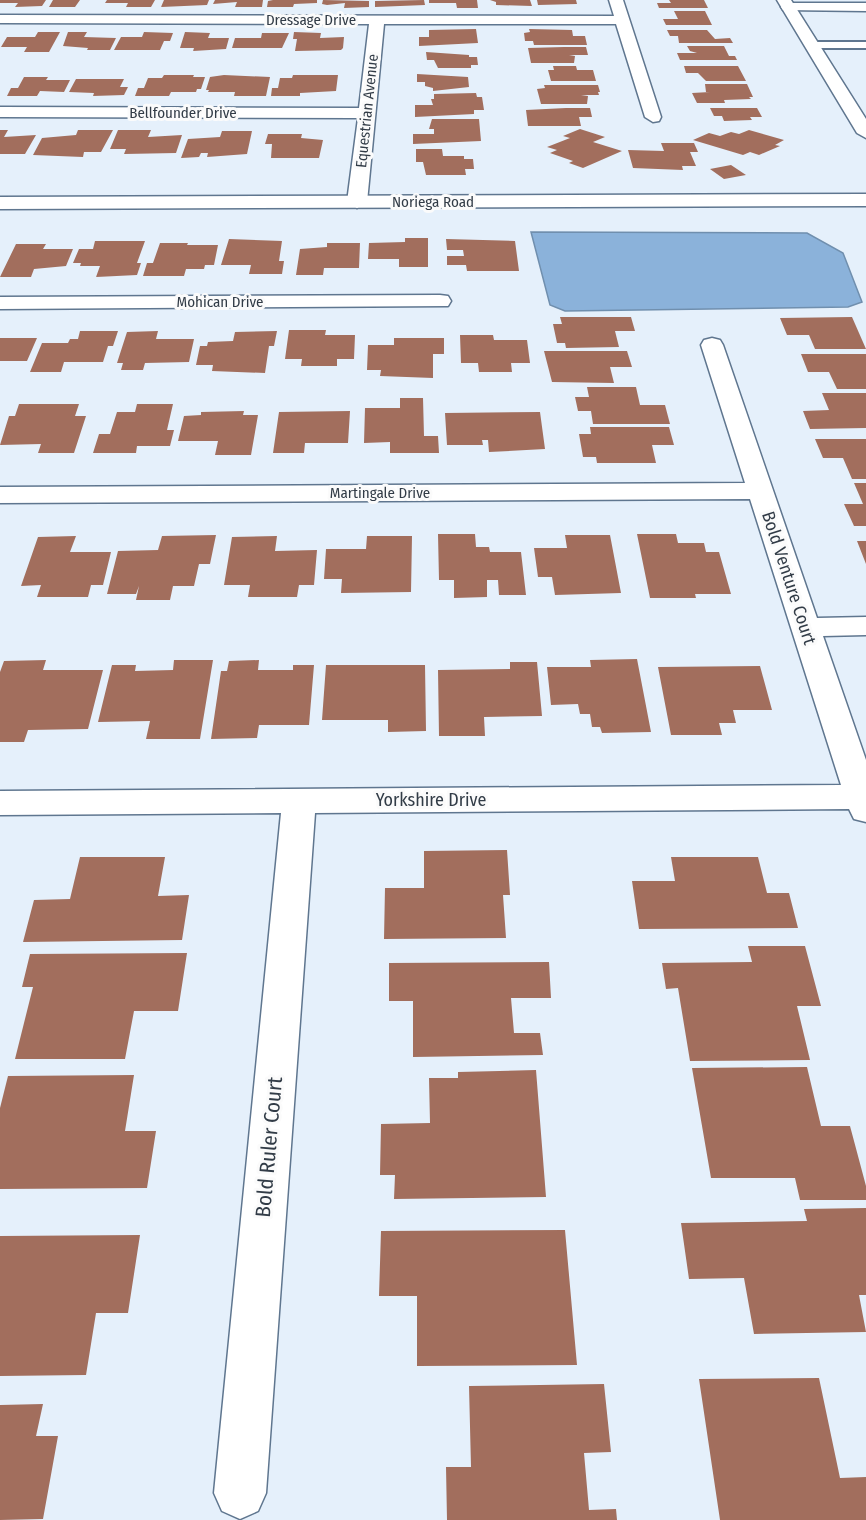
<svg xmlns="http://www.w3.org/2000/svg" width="866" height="1520" viewBox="0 0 866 1520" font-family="'Fira Sans Condensed',sans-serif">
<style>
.water{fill:#8bb2da;stroke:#708fae;stroke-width:1.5}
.building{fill:#a26e5d}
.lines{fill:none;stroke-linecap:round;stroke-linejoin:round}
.lane-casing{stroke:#5f768f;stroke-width:4}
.street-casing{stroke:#5f768f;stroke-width:3}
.secondary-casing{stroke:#5f768f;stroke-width:3}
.lane{fill:#fff;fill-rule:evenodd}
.street{fill:#fff;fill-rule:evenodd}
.secondary{fill:#fff;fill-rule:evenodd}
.labels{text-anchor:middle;stroke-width:6;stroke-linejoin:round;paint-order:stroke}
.far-street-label{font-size:15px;fill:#323c47;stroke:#fbfbfb}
.street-label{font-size:18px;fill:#323c47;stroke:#fbfbfb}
.near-street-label{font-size:21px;fill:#323c47;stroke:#fbfbfb}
</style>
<rect width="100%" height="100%" fill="#e5f0fb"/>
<path class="water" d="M531 232 807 233 843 253 862 302 848 307 565 311 550 305Z"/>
<path class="building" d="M0 0H46L42 6 15 7 18 3H0Z
M53 0H80L75 7H49Z
M107 0H155L151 7H126L128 3H105Z
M164 0H209L207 5 161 7Z
M215 0H263L262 7H235L237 2 213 4Z
M273 0H317V3L294 4 293 7H267L268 1Z
M323 0 369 1V7L344 8 345 3 327 5 322 4Z
M424 0 425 5 375 7V1Z
M429 0H477L478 8H457L456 3H429Z
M490 0H530L532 6 496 5V2Z
M537 0H576L577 4 538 5Z
M669 0H704L708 8H659L657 3H671Z
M674 11H705L712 25H666L663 19H678Z
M476 29 478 43 419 46V37H429V30Z
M529 29 572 30 573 36H585L587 45H534L533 41H525L524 33 530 32Z
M667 30H707L715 39 730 38 733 43H679L678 36H670Z
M38 32H60L49 52H24L27 47H1L7 37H35Z
M68 32H87L84 37 116 38 110 50H87L88 48 63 46Z
M144 32 173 33 170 41H164L160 50H114L121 37H142Z
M185 32 210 33 208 38H229L226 49 193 51 194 48H180Z
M294 32 321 33 320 38 344 37 343 48 341 50 295 51 297 39H293Z
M262 33H289L282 48H232L235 38H261Z
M687 46H724L729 56H735L737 60H680L677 53H697L690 51Z
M564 47H586L588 55H569L575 56 574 63H531L528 48Z
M426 52 469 55V57H477L478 65H471V68H438L434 60H427Z
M553 66H576L577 70H593L596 81H551L548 70H554Z
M684 66H738L746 81H706L698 73H686Z
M417 74 468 77 469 87 433 91V88L425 86V82H417Z
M164 75H194L193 77H205L201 89H197L196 92H171L169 96H135L138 88H144L148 78H162Z
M224 75 270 77 266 96H234L235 92H208L209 90H206L210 77Z
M293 75H338L336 91 300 93V96H271L272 88H278L280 78H292Z
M24 77H48L46 80H70L64 92 40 91 37 96H7L11 88H18Z
M76 79H124L120 87H128L124 95 93 96 94 93 69 92Z
M705 84H747L753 97H749L751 99 724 100 725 103H697L692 93 710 92H706Z
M544 85H598L600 92H598L599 95H581L588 96 587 104H541L537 89 545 88Z
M476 93 477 97H482L484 110H474V114L415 117V105H433L431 99H434V94Z
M566 108H590L592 117H579L581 126H528L526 110Z
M710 108H757L762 117H750L752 120 724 121 722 116H714Z
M432 119H479L481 141 413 144V134H434V129H429Z
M580 129 605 137 593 142 622 151 583 168 569 163 573 161 550 153 557 150 547 147 570 138 563 136Z
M0 130H8L4 137 36 135 25 154H0Z
M78 130H113L101 152H84L83 157 33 155 42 138 76 135Z
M118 130H151L148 137 182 135 176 153 124 154 126 149H110Z
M749 130 784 140 775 145 780 146 759 155 750 152 743 155 693 140 709 133 720 136 731 132 739 134Z
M222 131H252L247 154 207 157 208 153H201L199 157 181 158 188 139 220 137Z
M268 134H302L301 138 323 140 319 158H271L272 144H265Z
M661 143H694L698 152H690L696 166H682L683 170 633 168 628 150 664 151Z
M416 149H442L443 156H464V159H473L474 169H465L466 175H426L423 162H416Z
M731 165 746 175 724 179 710 169Z
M405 238H428V267H399V259H368L369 243 405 242Z
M229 239 282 241 279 261H284L282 274H249L251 265H221Z
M446 239 515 241 519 271H467L466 265H447V256H464L463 250H447Z
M95 241H145L137 263H141L137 275 96 277 100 266H80L81 263H73L79 249H93Z
M160 243H188L187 245H218L214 265H205L204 269H186L184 276H143L147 263H153Z
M327 243H360L359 268H324L323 275H296L300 249 327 247Z
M16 244H46L43 249H73L66 266 34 269 31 277H0Z
M560 317H631L635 331H615L619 347 566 348 565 343H557L553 324H562Z
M852 317 866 349H815L809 335H787L780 318Z
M289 330H326L325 335H355L354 359H337V366H301L302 359H285Z
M80 331H118L113 346H108L103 362H64L61 372H30L42 343H68L70 339H78Z
M158 331 156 339H194L189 362 145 363 143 370H121L123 363H117L127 332Z
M277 331 274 346H269L265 373 212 371 213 365H196L200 346H207L208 342 233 341 235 332Z
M460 335H493L494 340H527L530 363H511L512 372H479L478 363H461Z
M0 338H37L27 361H0Z
M394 338H444V354H433V378L380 376 381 370H367L368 345H394Z
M544 351H627L632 367H610L614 383 552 382Z
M801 354H866V389H837L829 372H808Z
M587 387H636L640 405H665L670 424H593L591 411H578L575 397H589Z
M822 393H866V428L810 429 803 411 829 410Z
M400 398H423L424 436H438L439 453H390V442L364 443 365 408H400Z
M19 404H79L75 416H86L74 453H38L41 444 0 445 9 416H15Z
M137 404H173L167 430H174L170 446H137L136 453H93L99 434H110L117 412H135Z
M244 411 243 415H258L251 455H215L218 441H178L184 416 201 415V412Z
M350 411 348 443H305L304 453H273L279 412Z
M540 412 545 449 489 452 488 440H482L483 445H447L445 413Z
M590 427H669L674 445H652L656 463H597L596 457H583L579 434H591Z
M815 439H866V479H852L843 458H823Z
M854 483H866V526H854L844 504H863Z
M438 534H475L476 547H489L490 552H521L526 595H499L498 580H487V597L454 598V580H439Z
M637 534H676L678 543H704L706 552H719L731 594H695L696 598H650Z
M216 535 210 564H199L194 586H173L170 600H136L139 586 136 594H107L118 551 158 550 162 536Z
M565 535H610L621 593 555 595 552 577H538L534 548H567Z
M76 536 70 552H111L103 585H91L88 597H37L41 585 21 586 38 537Z
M277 536 275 551 317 550 314 585H299L297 597H248L250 585H224L232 537Z
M367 536H412L411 592 341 593 342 579H324L326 549H366Z
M857 541H866V564Z
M637 659 651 732 602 733 600 727H592L590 714H580L578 704 551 705 547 667H591L590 660Z
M46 660 43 670H103L88 729 28 730 24 742H0V672L4 661Z
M174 660H213L200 739H146L150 721 98 722 112 665H136L135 671 173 670Z
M259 660 258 670H293V665H314L309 725H259L257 738 211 739 221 671H227L229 661Z
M510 662H537L542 716 484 717 485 736H439L438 670 510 669Z
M326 665H425L426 731 388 732V720H322Z
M760 666 772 710H733L736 723H719L722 735H671L658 667Z
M507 850 510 895H503L506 938 384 939 385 888H424V851Z
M80 857H165L158 896 189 895 182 940 23 942 34 900 70 899Z
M671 857H758L767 893H789L798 928 639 929 632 881H675Z
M748 946H805L821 1006H797L810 1060 690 1061 678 988 666 989 662 963 752 962Z
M187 953 178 1011H134L125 1059H15L33 987H22L30 954Z
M549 962 551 998H511L514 1033H540L543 1055 413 1057V1001H389V963Z
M807 1067 821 1126H850L866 1186V1200H800L795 1178H711L692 1068Z
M536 1070 546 1197 394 1199 395 1175H380L381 1124 430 1123 429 1078H458V1072Z
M134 1075 125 1131H156L147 1188 0 1189V1108L8 1076Z
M866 1208V1295H859L866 1332 754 1334 744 1278 689 1279 681 1223 807 1221 804 1209Z
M565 1230 577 1365 417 1366V1296H379L381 1231Z
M140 1235 128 1313H96L86 1375 0 1376V1236Z
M819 1378 840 1478 866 1477V1520H720L699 1379Z
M604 1384 611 1452 584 1453 589 1510 616 1509 617 1520H447L446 1467H471L469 1386Z
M43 1404 36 1436H58L43 1519 0 1520V1405Z"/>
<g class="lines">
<g class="lane-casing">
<path id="lane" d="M866 42V48H812L807 45 812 42Z"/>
</g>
<g class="street-casing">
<path id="street" d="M609 0H623L661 117 659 121 653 122 645 117 616 24H384L367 202 357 208 347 202 358 118 0 117V107L359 108 369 24 0 23V15L614 16Z
M788 3H866V11L783 10 781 7Z
M440 295 448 296 451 301 448 306 0 309V297Z
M712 338 720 340 723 345 817 618 866 617V635L823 636 866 760V822L854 819 849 809 315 813 266 1493 258 1511 240 1519 222 1511 214 1493 281 813 0 815V791L841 785 750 499 0 503V487L745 483 701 345 704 340Z"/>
</g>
<g class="secondary-casing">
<path id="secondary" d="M777 0H791L866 119V138L857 133Z
M866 194V206L0 209V197Z"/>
</g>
<use href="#lane" class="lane"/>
<use href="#street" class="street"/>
<use href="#secondary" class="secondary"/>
</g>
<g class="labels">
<g class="far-street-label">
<text x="311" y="25">Dressage Drive</text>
<text transform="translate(367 111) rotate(-84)" y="5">Equestrian Avenue</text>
<text x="183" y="118">Bellfounder Drive</text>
<text x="433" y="207">Noriega Road</text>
<text x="220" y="307">Mohican Drive</text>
<text x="380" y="498">Martingale Drive</text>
</g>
<g class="street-label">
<text transform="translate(789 578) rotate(72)" y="6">Bold Venture Court</text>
<text x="431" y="806">Yorkshire Drive</text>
</g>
<g class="near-street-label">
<text transform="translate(269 1147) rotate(-85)" y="7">Bold Ruler Court</text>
</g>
</g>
</svg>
